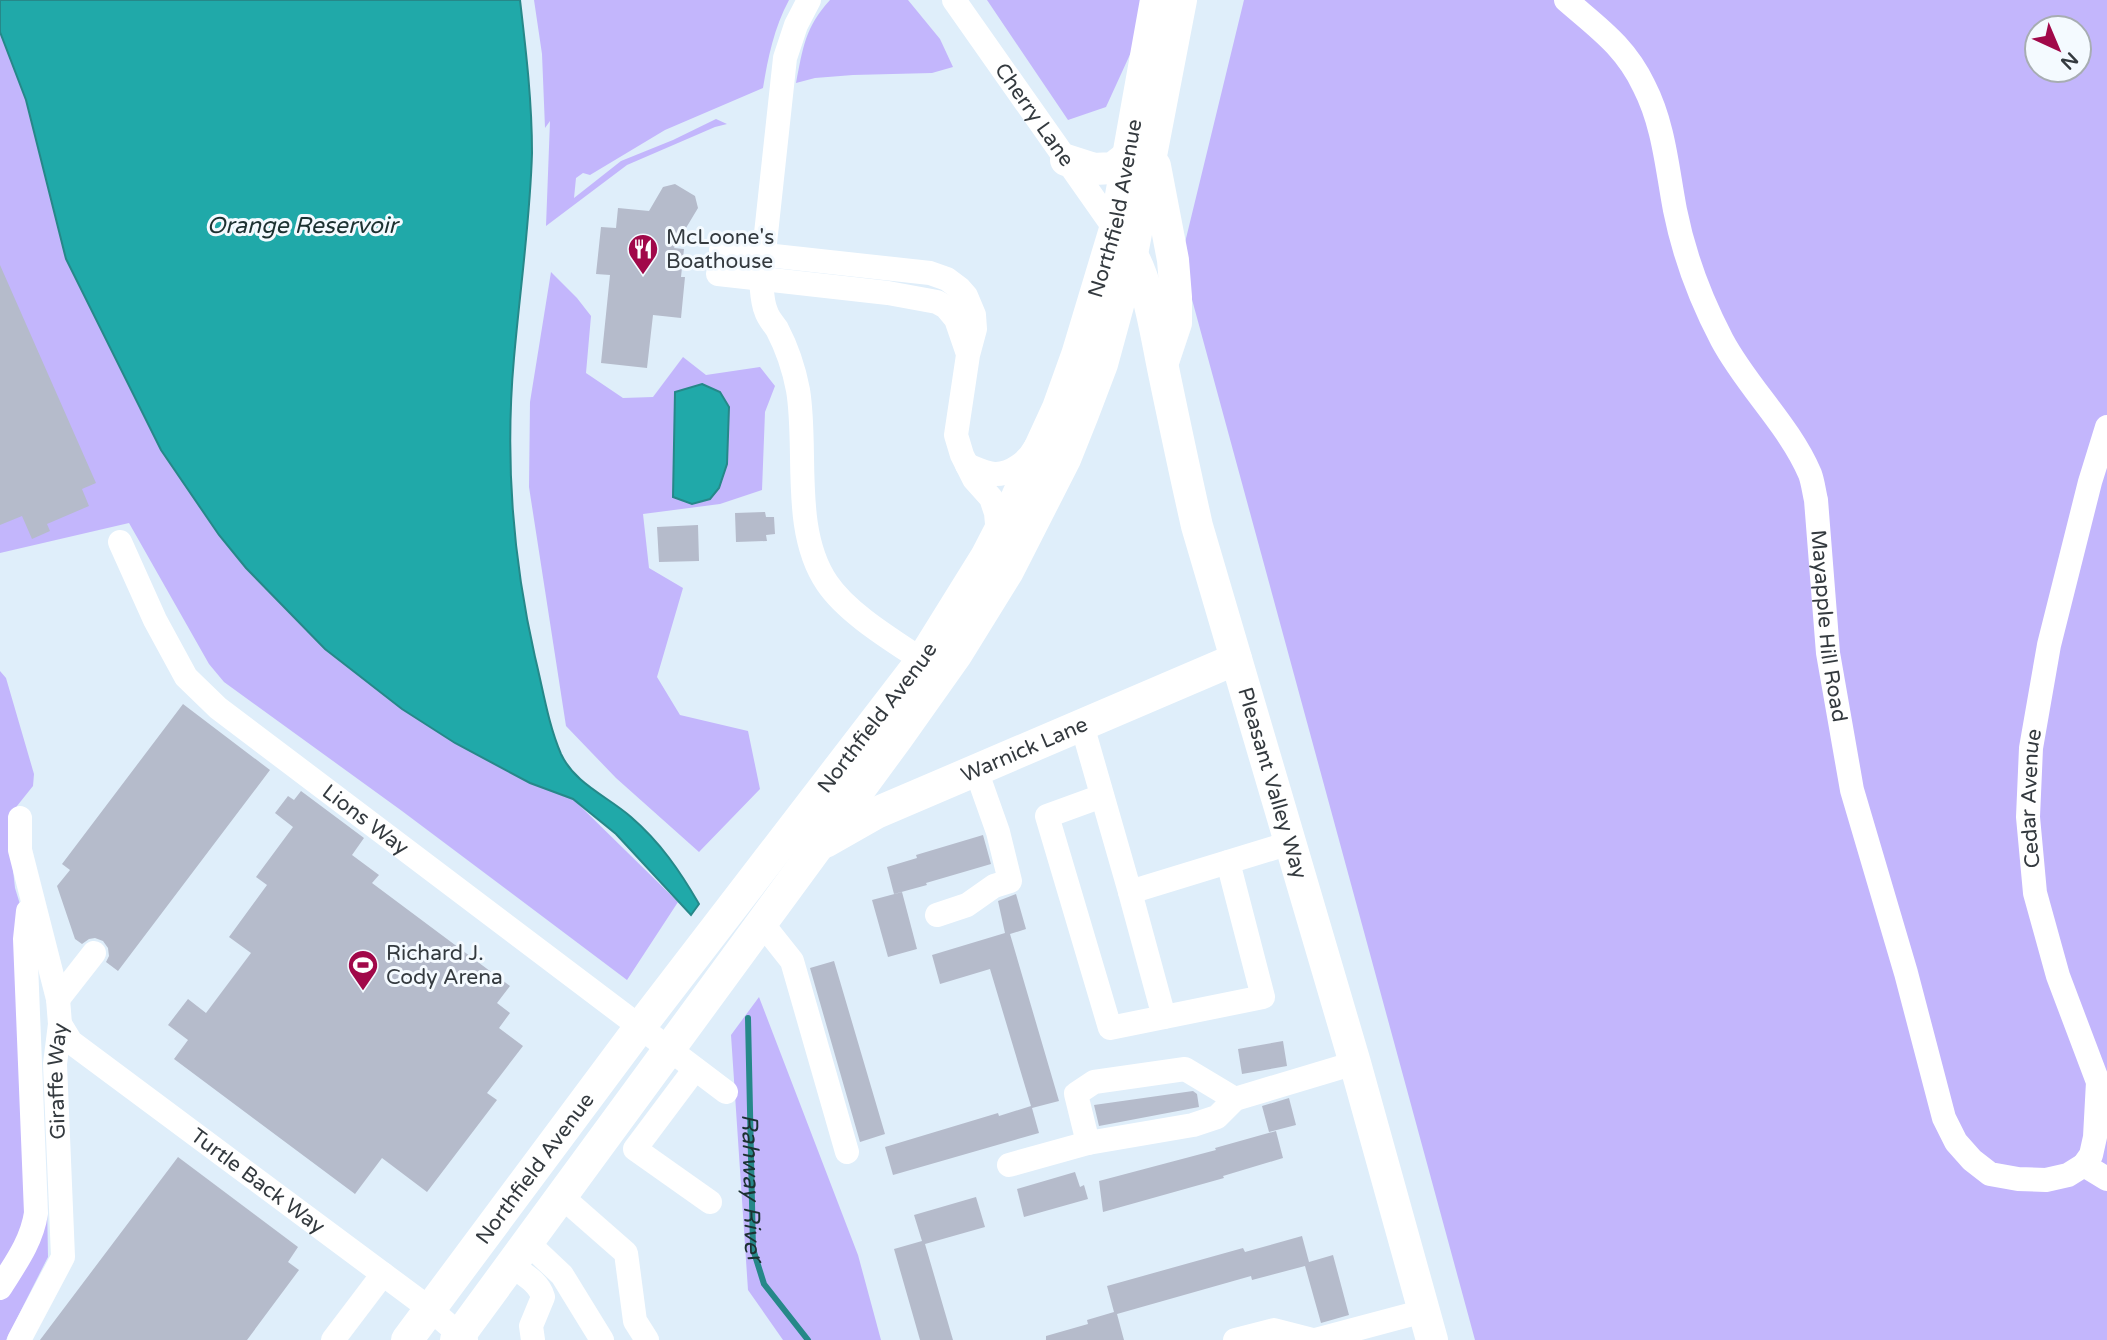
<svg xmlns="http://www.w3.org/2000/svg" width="2107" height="1340" viewBox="0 0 2107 1340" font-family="'Varela Round',sans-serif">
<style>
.green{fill:#c3b6fc;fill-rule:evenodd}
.water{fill:#20a9a9;stroke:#268889;stroke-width:2}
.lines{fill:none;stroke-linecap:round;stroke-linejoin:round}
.stream{stroke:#268889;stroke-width:6}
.building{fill:#b5bbcb}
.minor{stroke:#fff;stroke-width:24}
.major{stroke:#fff;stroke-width:32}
.labels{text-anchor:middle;stroke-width:6;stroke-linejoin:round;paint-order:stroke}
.street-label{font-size:21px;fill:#343a3f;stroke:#f4faff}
.poi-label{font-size:21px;fill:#343a3f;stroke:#f4faff;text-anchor:start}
.water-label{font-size:23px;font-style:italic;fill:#1c3131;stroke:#f4faff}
</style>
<rect width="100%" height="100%" fill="#dfeefa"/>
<path class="green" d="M534 0H789C774 28 768 57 763 88L665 130 590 175 583 173 576 178 574 198 621 161 673 140 716 119 727 124 715 127 627 165 546 226 550 121 545 128 542 54Z
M830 0H908L940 39 953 67 932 73 853 75 815 78 796 83C803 48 805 27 830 0Z
M987 0H1146L1143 26 1106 107 1068 120Z
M1244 0H2107V1340H1475L1181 259ZM2037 28H2079V70H2037Z
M0 32 26 100 66 259 161 450 219 535 246 568 325 649 402 709 455 743 530 783 573 799 678 902 627 980 402 811 224 682 209 664 129 523 0 553Z
M551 272 577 298 591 316 586 373 623 398 653 397 683 357 706 375 760 367 775 386 765 412 762 490 720 504 643 514 649 568 683 588 657 677 680 715 748 731 760 789 699 852 616 778 566 726 529 487 530 402Z
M0 671 6 678 34 774 33 786 17 806 8 825 15 888 30 937 47 1202 48 1257 6 1340H0Z
M759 997 858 1255 881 1340H783L748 1290 731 1035Z"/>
<path class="water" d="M0 0H520C526 51 532 101 532 153 530 222 520 289 514 358 505 457 513 560 535 657 543 689 548 724 561 754 575 784 607 796 631 817 660 842 680 871 699 904L691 915 616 834 573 799 530 783 455 743 402 709 325 649 246 568 219 535 161 450 66 259 26 100 0 32Z
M702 384 720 392 729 407 727 464 719 488 710 499 692 504 673 497 675 392Z"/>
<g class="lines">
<path class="stream" id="s1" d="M748 1018 753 1249 764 1284 808 1340"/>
</g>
<path class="building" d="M675 184 695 196 698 208 674 248 684 249 681 277H685L681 318 653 315 647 368 601 363 610 275 596 274 601 227 616 228 618 208 649 211 663 187Z
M0 265 96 483 82 489 89 506 47 524 50 531 32 539 22 516 0 525Z
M765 512 766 517H774L775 534 766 535 767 541 736 542 735 513Z
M698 525 699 561 659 562 657 527Z
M183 704 270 770 118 971 106 962 109 956 108 948 103 941 95 938 89 939 82 944 75 939 57 886 70 870 62 864Z
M301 791 364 838 352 855 379 875 372 883 510 986 497 1003 510 1013 499 1028 523 1046 487 1093 497 1100 427 1192 382 1158 355 1194 174 1059 188 1040 168 1025 188 999 206 1013 251 953 229 937 267 885 256 877 293 827 275 813 288 796 294 800Z
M983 835 991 864 926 883 927 885 894 894 887 867 917 858 916 855Z
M902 892 917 949 888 957 872 900Z
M1016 894 1026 929 1010 934 1059 1101 1032 1108 1039 1133 893 1175 885 1147 998 1113 999 1116 1031 1106 990 969 940 984 932 955 1005 933 998 901Z
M834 961 885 1134 860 1142 810 968Z
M1283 1041 1287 1066 1242 1074 1238 1049Z
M1193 1091 1197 1094 1199 1107 1099 1126 1094 1105Z
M1289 1098 1296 1125 1269 1132 1262 1106Z
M1276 1131 1283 1158 1223 1176 1224 1178 1103 1212 1099 1181 1216 1150 1215 1148Z
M178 1157 298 1247 288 1262 299 1270 247 1340H40Z
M1075 1172 1080 1187 1084 1185 1088 1199 1024 1217 1017 1189Z
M976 1197 985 1227 925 1244 953 1340H920L894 1249 922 1241 914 1215Z
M1302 1236 1309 1262 1333 1255 1349 1315 1321 1323 1305 1266 1252 1280 1251 1276 1117 1314 1124 1340H1046V1336L1088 1324 1087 1320 1114 1312 1107 1286 1243 1248 1245 1252Z"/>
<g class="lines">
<g class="minor">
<path d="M809 0 796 25 785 58 761 280C762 289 762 302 766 311 768 318 773 323 777 329 787 348 794 369 798 390 808 450 791 530 827 583 847 613 892 640 922 660"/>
<path id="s2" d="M954 0 1115 229"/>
<path id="s3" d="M1566 0C1598 28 1625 46 1644 86 1664 125 1667 168 1675 210 1684 255 1701 300 1722 340 1747 387 1789 425 1810 474 1813 482 1814 492 1816 500L1828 653 1852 790 1906 973 1944 1118 1956 1142 1972 1160 1990 1174 2018 1179 2046 1180 2068 1175 2084 1165 2107 1179"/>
<path d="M721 250 930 273 947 279 959 288 966 296 974 315 975 329 968 355 956 435 962 455 974 479 991 498 996 513 998 535"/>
<path d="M718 274 888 293 937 302 946 307 956 319 967 351"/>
<path d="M967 465C975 468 985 473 994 474 1011 475 1028 461 1035 448"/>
<path id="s4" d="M120 542 155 620 186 677 218 708 726 1092"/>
<path d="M1082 725 1130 892 1290 843"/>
<path d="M1102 796 1047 816 1110 1028 1263 997 1228 862"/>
<path d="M1130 892 1164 1017"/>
<path d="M937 915 967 905 994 886 1010 881 998 832 976 770"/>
<path d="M761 922 792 961 847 1152"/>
<path d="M58 999 94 953"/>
<path id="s5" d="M60 1024 71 1042 430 1309 466 1340"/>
<path d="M695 1069 635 1149 710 1202"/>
<path d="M1088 1143 1076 1094 1094 1082 1185 1069 1235 1099"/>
<path d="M1009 1165 1088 1143 1193 1125 1217 1117 1235 1099 1355 1063"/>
<path id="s6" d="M2084 1165 2091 1155 2095 1137 2098 1082 2058 976 2035 893 2028 817 2031 748 2049 645 2090 482 2107 427"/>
<path d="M561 1196 626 1253 635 1321 647 1340"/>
<path d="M528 1243 562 1275 602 1340"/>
<path d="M511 1265C523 1274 539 1282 543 1297L531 1326 533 1340"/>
<path d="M0 1288C15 1264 32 1241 36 1213L25 939 28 911"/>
<path id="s7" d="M19 1340 63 1257 55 1064 60 1024 58 999 20 850V818"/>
<path d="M333 1340 383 1274"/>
<path d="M1235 1340 1274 1330 1313 1340"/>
<path d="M1315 1340 1424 1311"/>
</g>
<g class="major">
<path d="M1066 160 1094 169 1113 168 1127 157"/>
<path d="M1155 166 1173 260 1176 297V323L1164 359"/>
<path id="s8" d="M1129 250C1148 279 1156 334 1163 368 1174 421 1185 473 1197 526L1355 1063 1432 1340"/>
<path id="s9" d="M825 842 876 813 1236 659"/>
<path id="s10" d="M407 1340 640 1027 922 660 986 557 1017 497 1058 408 1077 355 1115 229 1156 0"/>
<path d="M456 1340 898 737 956 655 1008 571 1065 459 1083 414 1102 364 1132 254 1181 0"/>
</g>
</g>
<defs>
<g id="restaurant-pin" transform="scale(1.575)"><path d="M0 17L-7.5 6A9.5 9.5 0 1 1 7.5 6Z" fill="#a10849" stroke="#f4faff"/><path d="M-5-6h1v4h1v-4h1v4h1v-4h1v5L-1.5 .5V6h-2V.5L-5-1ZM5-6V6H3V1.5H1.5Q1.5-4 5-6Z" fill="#fff"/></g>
<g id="stadium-pin" transform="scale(1.575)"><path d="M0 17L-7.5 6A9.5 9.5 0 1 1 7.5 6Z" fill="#a10849" stroke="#f4faff"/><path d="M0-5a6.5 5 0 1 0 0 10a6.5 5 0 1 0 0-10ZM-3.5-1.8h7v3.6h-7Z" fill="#fff"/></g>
</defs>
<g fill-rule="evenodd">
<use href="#restaurant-pin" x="643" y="249"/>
<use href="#stadium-pin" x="363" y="965"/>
</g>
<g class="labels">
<g class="street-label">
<text dy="7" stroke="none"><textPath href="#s2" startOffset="140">Cherry Lane</textPath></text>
<text dy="7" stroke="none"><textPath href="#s10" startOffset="1348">Northfield Avenue</textPath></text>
<text dy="7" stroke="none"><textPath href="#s3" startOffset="698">Mayapple Hill Road</textPath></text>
<text dy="7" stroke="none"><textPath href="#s10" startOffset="780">Northfield Avenue</textPath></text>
<text dy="7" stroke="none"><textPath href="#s9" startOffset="220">Warnick Lane</textPath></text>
<text dy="7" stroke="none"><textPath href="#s8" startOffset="553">Pleasant Valley Way</textPath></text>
<text dy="7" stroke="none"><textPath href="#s6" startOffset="380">Cedar Avenue</textPath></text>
<text dy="7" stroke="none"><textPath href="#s4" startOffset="380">Lions Way</textPath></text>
<text dy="7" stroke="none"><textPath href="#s7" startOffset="270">Giraffe Way</textPath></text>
<text dy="7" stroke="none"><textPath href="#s10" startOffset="214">Northfield Avenue</textPath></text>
<text dy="7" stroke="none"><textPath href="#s5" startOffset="254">Turtle Back Way</textPath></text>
</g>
<g class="poi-label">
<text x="666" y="244">McLoone's<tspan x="666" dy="24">Boathouse</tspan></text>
<text x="386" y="960">Richard J.<tspan x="386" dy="24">Cody Arena</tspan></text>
</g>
<g class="water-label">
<text x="302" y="233">Orange Reservoir</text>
<text dy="8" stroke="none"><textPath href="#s1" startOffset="170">Rahway River</textPath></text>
</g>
</g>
<g transform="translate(2058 49) rotate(136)"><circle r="33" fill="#f4faff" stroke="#a7adb2" stroke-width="2"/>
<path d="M0-5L12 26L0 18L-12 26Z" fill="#a10849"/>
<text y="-10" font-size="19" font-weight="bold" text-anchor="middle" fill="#343a3f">N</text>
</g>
</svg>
